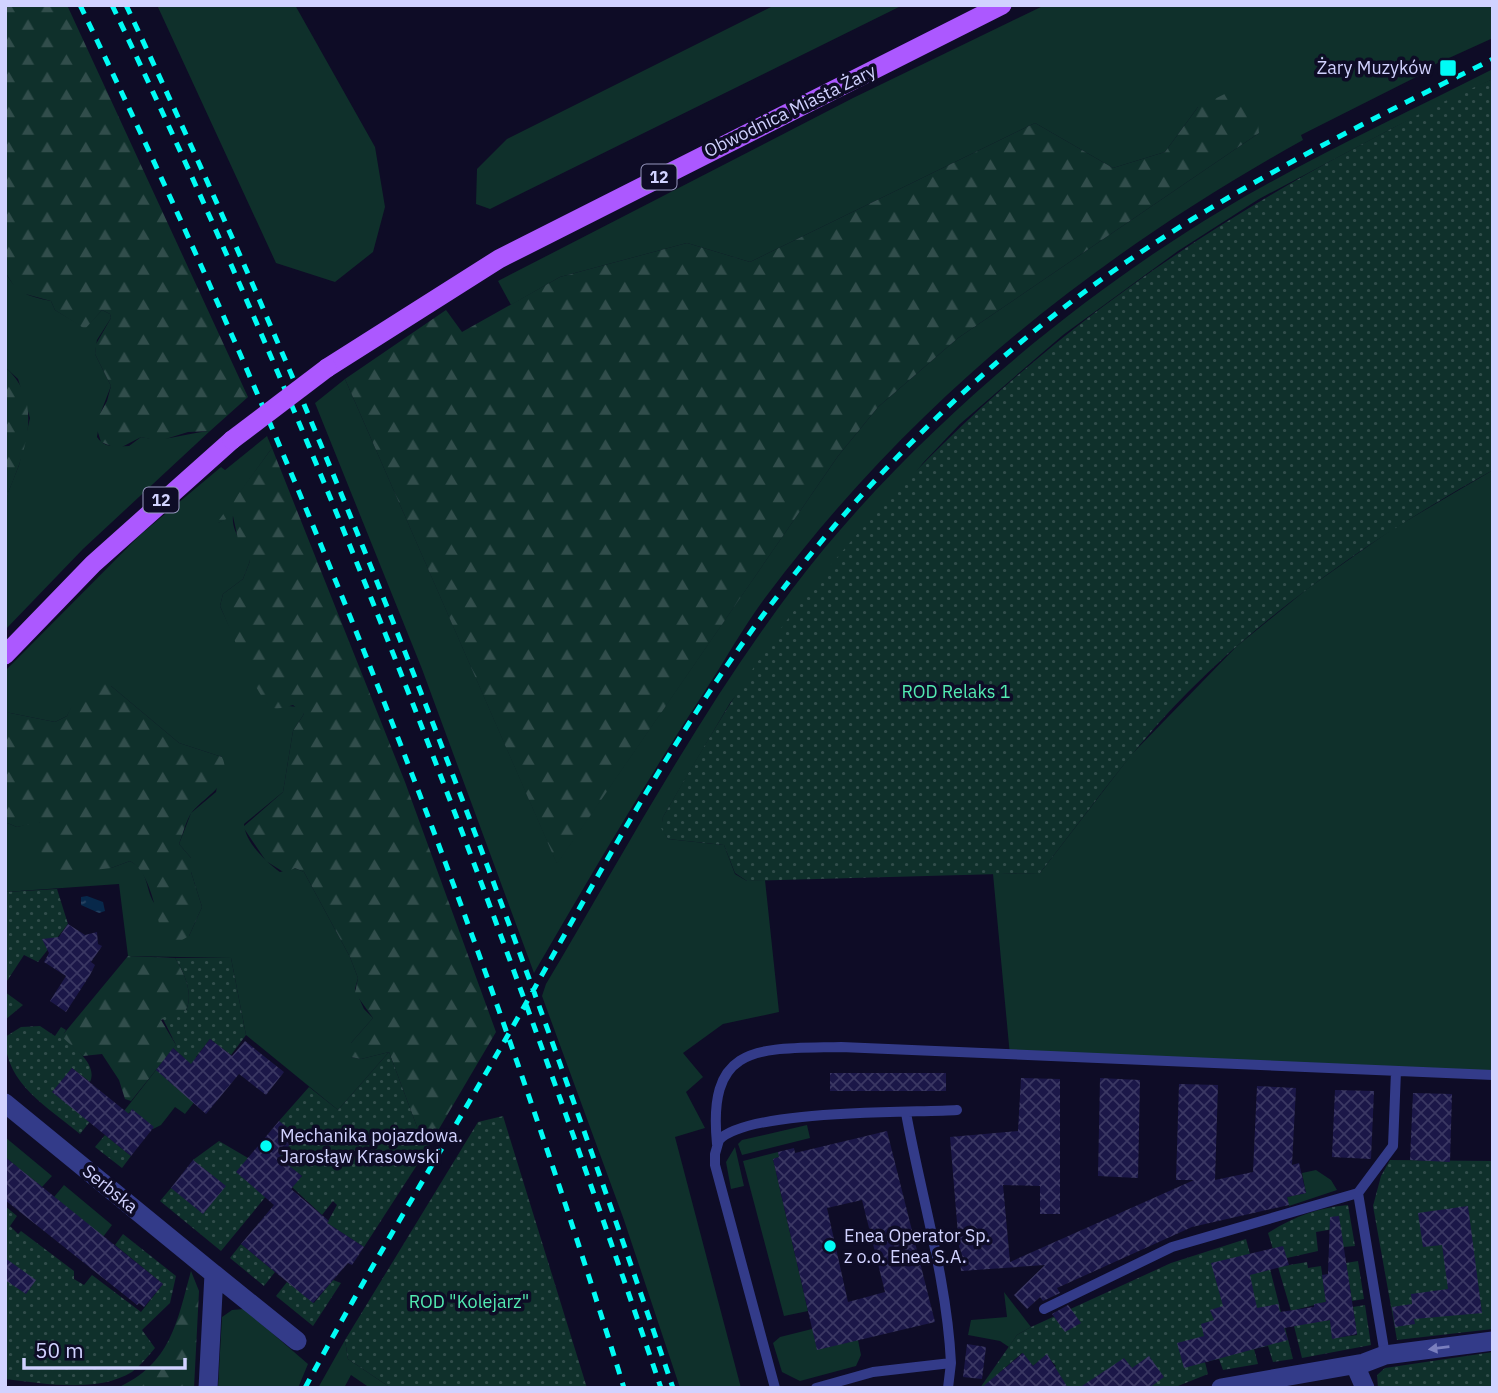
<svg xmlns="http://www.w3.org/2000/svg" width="1498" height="1393" viewBox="0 0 1498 1393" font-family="'IBM Plex Sans',sans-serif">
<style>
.green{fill:#0f302b}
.forest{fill:url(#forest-firs)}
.garden{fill:url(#garden-dots)}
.water{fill:url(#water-ripples)}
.building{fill:url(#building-cross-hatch);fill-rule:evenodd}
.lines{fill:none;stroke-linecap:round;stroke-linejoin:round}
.service{stroke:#333b89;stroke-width:10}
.minor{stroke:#333b89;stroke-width:19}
.primary{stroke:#ac58ff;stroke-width:19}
.rail{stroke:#00fcf5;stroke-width:5;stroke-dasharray:10 9;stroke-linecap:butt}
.primary-bridge{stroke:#ac58ff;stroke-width:19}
.oneway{fill:#7a7fbe}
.poi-dot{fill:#00fcf5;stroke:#0e0c26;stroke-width:2.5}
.labels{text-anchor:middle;stroke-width:7;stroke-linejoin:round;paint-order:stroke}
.shield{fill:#0e0c26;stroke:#9697be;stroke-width:2}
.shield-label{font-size:16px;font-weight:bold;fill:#d1d2ff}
.poi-label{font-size:18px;fill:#d1d2ff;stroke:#0e0c26;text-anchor:start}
.street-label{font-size:18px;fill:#d1d2ff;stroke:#0e0c26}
.park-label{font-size:18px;fill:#52eab1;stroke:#0e0c26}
</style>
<defs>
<pattern id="forest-firs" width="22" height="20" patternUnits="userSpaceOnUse" patternTransform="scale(1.75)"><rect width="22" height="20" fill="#0f302b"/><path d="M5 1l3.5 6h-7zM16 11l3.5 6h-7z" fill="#314d4b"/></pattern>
<pattern id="garden-dots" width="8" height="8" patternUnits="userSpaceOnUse" patternTransform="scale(1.75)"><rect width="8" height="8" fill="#0f302b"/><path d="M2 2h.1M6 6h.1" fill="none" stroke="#314d4b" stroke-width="1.8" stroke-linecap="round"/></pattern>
<pattern id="water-ripples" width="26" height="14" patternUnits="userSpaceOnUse" patternTransform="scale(1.75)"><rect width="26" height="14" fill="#07284a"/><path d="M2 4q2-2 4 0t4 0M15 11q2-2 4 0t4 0" fill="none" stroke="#2a4665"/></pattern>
<pattern id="building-cross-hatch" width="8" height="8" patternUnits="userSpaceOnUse" patternTransform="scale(1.75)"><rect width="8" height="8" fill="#1b1748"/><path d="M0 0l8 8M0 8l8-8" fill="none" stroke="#3b3863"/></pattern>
</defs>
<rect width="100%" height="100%" fill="#0e0c26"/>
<path class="green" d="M157 5H295L375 147 385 207 373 252 335 282 276 263Z
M775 5H903L490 209 476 204 477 169 507 139Z
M1045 5H1493V38L1427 68 1428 71 1303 134 1301 135 1303 140C1093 257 914 400 768 594 745 624 726 659 705 691 645 783 589 878 534 973L422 669 315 403 345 379 557 863 838 456 878 407 958 338 1259 133 1198 107 1165 152 1113 168 1035 123 750 262 687 243 560 277 511 305 498 281 853 98Z
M1493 69V79L1393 128 1259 199 1178 251 1063 335 960 424 923 463 730 703 663 817 662 828 668 839 724 845 735 874 747 881 765 880 779 1012 723 1024 683 1053 703 1077 686 1092 705 1128 675 1137 741 1388H680L624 1220 542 996 546 984C625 851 699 713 793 588 901 445 1068 302 1222 210 1309 158 1402 115 1493 69Z
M5 272C17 293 27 296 51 301L55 310 85 328 102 310 110 314 111 318 97 340 95 354 111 386 101 412 97 437C105 449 117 446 129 446L141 437C166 443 184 433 210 431L83 549 5 630V500L19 465 30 418 18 379 5 367Z
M267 436 272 448 218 523 233 515C231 535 247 545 250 561L243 579 223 594 220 606 258 689 268 704 299 707 304 714 293 731 283 792 244 824C245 842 266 862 280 872L295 868 304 872 350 957 358 978 355 989 364 1009 373 1018 351 1043V1057L361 1059 389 1052 338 1110 246 1035 231 958 128 956 119 884 5 892V822L17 827 38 821 111 868 130 861C150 871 145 891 155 904 164 916 178 926 189 936L202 907 191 872V858L179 844 191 813 216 792 222 757 179 743 111 686 72 707 67 716 55 722 5 712V671L140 535 221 467 225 470Z
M1493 470V1075L1010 1056 993 874 1040 873 1131 755 1237 646 1307 589 1391 530Z
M183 1057H196L203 1064 199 1096 185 1114 175 1107 161 1125 153 1129 132 1110 128 1114 124 1111 156 1070Z
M807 1125 810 1138 742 1155 738 1144 742 1140Z
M5 1137 52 1176 42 1187 5 1157Z
M735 1147 744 1186 731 1189 726 1162Z
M778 1152 779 1157 773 1159 808 1311 784 1316 743 1161Z
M1316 1170 1331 1180 1337 1190 1289 1206 1287 1197 1306 1193 1302 1173Z
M64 1185 112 1225 103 1237 54 1197Z
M1004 1292 1031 1327 1017 1335 1009 1347 1000 1341 968 1335 971 1320 1007 1317Z
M244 1309 308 1364 298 1388H218L222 1317 232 1310Z
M812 1329 858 1340 861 1355 856 1366 800 1381 782 1372 773 1343 780 1337Z
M345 1340 348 1359 391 1388H370L351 1375 344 1388H318Z"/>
<path class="forest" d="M5 5H67L248 397 210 431 188 432 159 441 141 437 118 449 101 442 95 423 107 401 111 386 95 354 96 344 111 318 110 314 102 310 85 329 55 310 51 301 18 292 5 272Z
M1235 89 1256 105 1259 133 958 338 878 407 838 456 557 864 345 379 446 310 462 332 560 277 687 243 750 262 1035 123 1113 168 1165 152 1198 107Z
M5 367C47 404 23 457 5 500Z
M272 448 405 782 496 1032 426 1151 389 1052 361 1059 351 1057 349 1053 351 1043 373 1018 355 993 358 978 350 957 304 872 295 868 285 873 266 861 243 827 283 792 293 731 304 714 293 705C287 707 277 710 271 707 256 698 229 625 220 606L223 594 243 579 250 561 239 544 233 516 216 524Z
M99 682 111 686 179 743 222 757C234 784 206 795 192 812 186 820 183 834 179 844L191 858V872L202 907 189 936 175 944 162 935C156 913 150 871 130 861L111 868 53 875C36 860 43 842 40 822L17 827 5 822V712L55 722 67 716C76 698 77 689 99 682Z
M128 956 175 958C184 972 194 994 186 1010L161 1020 176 1045 131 1101 125 1099 119 1080 102 1054 83 1056 61 1037Z
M191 1271 199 1291 194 1388H117C171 1364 177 1322 191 1271Z"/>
<path class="garden" d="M1493 79V470C1383 531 1277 603 1188 692 1133 747 1088 812 1040 873L747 881 735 873 724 845 668 839 661 828 663 817C710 735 758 653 819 579 972 394 1143 260 1355 148 1400 124 1446 99 1493 79Z
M57 889 68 924 38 962 24 955 5 984V892Z
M175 958H231L246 1035 231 1055 210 1039 196 1057H183L173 1048 176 1045 162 1017 186 1010C194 994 184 972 175 958Z
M5 992 23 1005 5 1020Z
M40 1026 55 1036 61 1027 66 1030 62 1037C74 1048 98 1064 90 1082L72 1068 53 1092 96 1114 80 1134C48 1107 5 1084 5 1037L21 1027Z
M389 1052 426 1151 364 1247 327 1223 337 1205 333 1201 322 1215 292 1187 302 1176 290 1167 221 1251 160 1201 171 1188 225 1186 193 1160 219 1141 248 1158 255 1187 300 1131 295 1128 292 1131 279 1121 309 1087 338 1110Z
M503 1116 587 1388H391L348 1359 345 1340 478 1122Z
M105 1135 131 1156 122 1168 95 1147Z
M1390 1160 1493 1161V1329L1397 1340 1373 1206 1381 1176Z
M1348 1205 1355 1246 1343 1247 1340 1228 1316 1232 1318 1251 1287 1258 1273 1249 1268 1233C1295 1216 1317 1208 1348 1205Z
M5 1206 17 1216 10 1226 18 1234 21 1231 74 1271V1279L84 1285 92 1275 141 1312 163 1284 115 1245 123 1234 176 1276 170 1303 142 1330 155 1348C148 1356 141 1365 132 1372 97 1393 46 1384 5 1379Z
M1246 1239 1255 1273 1270 1269 1293 1359 1273 1362 1268 1346 1254 1349 1258 1364 1223 1370 1219 1359 1205 1362 1208 1374 1173 1388H1048L1042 1378 1056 1366 1046 1355 1033 1366 1022 1353 999 1373 998 1379 989 1388H980L1017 1335 1031 1327 1171 1263Z
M241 1244 275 1272 264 1286 230 1258Z
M1358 1261 1364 1299 1352 1301 1346 1263Z
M1307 1262 1308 1268 1321 1266 1326 1302 1291 1311 1278 1267Z
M333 1280 341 1283 313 1326 276 1296 287 1282 314 1303Z
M1365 1305 1371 1345 1302 1358 1292 1318 1316 1322 1330 1320 1333 1338 1357 1335 1353 1307Z
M1493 1352V1388H1378L1377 1375 1385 1368Z"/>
<path class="water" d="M87 896 103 902 105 911 99 913 81 905V897Z"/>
<path class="building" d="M68 924 85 935 97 932 98 944 102 946 91 962 95 965 90 975 66 1012 50 1001 66 976 44 962 49 953 42 939 59 937Z
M210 1039 232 1056 245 1041 284 1072 266 1095 239 1074 206 1114 156 1070 173 1048 191 1064Z
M72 1068 129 1114 132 1109 154 1127 131 1156 52 1092Z
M830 1073H946V1091H830Z
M1021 1078 1060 1079V1214H1040V1186L1003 1185 1010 1262 1194 1180H1176L1179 1084 1218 1085 1215 1180 1253 1172 1257 1086 1296 1088 1292 1165 1299 1163 1306 1193 1287 1197 1289 1205 1192 1227 1057 1288 1060 1293 1043 1301 1040 1297 1027 1309 1014 1295 1045 1265 961 1271 950 1137 1018 1131Z
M1100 1078 1140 1080 1138 1178 1098 1176Z
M1335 1090 1374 1091 1371 1159 1332 1157Z
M1413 1093 1452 1094 1450 1162 1410 1160Z
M279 1121 297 1136 279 1158 302 1176 291 1189 329 1221 327 1223 364 1247 352 1265 348 1263 313 1303 241 1244 274 1205 236 1172Z
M887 1131 935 1322 817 1350 773 1159 779 1157 778 1152 794 1148 795 1153ZM862 1200 885 1292 848 1302 827 1208Z
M5 1157 163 1284 144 1307 139 1303 137 1305 5 1200Z
M193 1160 226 1186 203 1214 171 1188Z
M1468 1206 1482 1313 1414 1319 1415 1324 1395 1327 1392 1307 1412 1304 1411 1294 1448 1289 1442 1245 1423 1247 1418 1213Z
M1339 1216 1357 1334 1332 1339 1330 1320 1284 1328 1288 1340 1184 1368 1177 1343 1204 1336 1201 1324 1214 1320 1210 1310 1223 1306 1211 1263 1283 1246 1289 1265 1250 1275 1257 1308 1278 1304 1280 1312 1314 1307V1304L1326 1302 1322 1275 1328 1274 1330 1217Z
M5 1258 36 1280 26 1294 5 1280Z
M1068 1305 1081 1323 1065 1332 1052 1314Z
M967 1344 986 1347 982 1379 963 1377Z
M1023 1353 1033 1366 1047 1354 1068 1388H981Z
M1149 1356 1164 1377 1149 1388H1079L1124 1358 1132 1368Z"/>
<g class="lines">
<path class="service" d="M906 1113C921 1196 947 1279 951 1363
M717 1144C707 1042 759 1049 841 1047L1493 1075
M1044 1309 1172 1247 1358 1193
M1385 1355 1358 1193 1393 1146 1396 1071
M775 1388 715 1165V1154L719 1140C748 1109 912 1113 957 1110
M816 1388 873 1372 951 1363 948 1388"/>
<path class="minor" d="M5 1103 214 1274 208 1388
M214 1274 297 1341
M1355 1365 1365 1388
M1221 1388 1364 1363 1385 1355 1493 1341"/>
<path class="primary" d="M327 368 499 259 1002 5
M5 655 93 564 232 440"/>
<path class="rail" d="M80 5C295 451 478 915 624 1388
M112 5C326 453 501 918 661 1388
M126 5C338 454 514 918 673 1388
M305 1388C364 1277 430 1170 493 1061 563 940 629 814 706 697 798 556 912 429 1043 324 1180 213 1336 137 1493 59"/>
<path class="primary-bridge" d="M232 440 327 368"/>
</g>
<defs><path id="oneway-solid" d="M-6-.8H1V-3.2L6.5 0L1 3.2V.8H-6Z" transform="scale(1.75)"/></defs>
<use class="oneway" href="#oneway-solid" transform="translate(1439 1348) rotate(173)"/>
<g class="poi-dot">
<rect x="1439" y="59" width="18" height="18" rx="3.5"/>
<circle cx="266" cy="1146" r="7"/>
<circle cx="830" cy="1246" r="7"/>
</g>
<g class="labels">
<g class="shield">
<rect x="641.5" y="164.5" width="35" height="25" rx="5"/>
<rect x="143.5" y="487.5" width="35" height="25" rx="5"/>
</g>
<g class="shield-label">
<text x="659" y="183">12</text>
<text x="161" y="506">12</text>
</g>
<g class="poi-label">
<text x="1432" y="74" text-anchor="end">Żary Muzyków</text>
<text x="280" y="1142">Mechanika pojazdowa.<tspan x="280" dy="21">Jarosłąw Krasowski</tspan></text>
<text x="844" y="1242">Enea Operator Sp.<tspan x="844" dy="21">z o.o. Enea S.A.</tspan></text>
</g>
<g class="street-label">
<text transform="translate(790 111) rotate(-26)" y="6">Obwodnica Miasta Żary</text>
<text transform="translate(110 1189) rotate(39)" y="6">Serbska</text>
</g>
<g class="park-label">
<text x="956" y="698">ROD Relaks 1</text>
<text x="469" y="1308">ROD "Kolejarz"</text>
</g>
</g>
<rect width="1498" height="1393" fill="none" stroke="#d1d2ff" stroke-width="14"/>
<path d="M24 1358v10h161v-10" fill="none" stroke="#d1d2ff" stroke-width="3.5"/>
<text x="35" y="1358" font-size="21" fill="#d1d2ff" stroke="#0e0c26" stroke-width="5" paint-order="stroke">50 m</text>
</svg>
